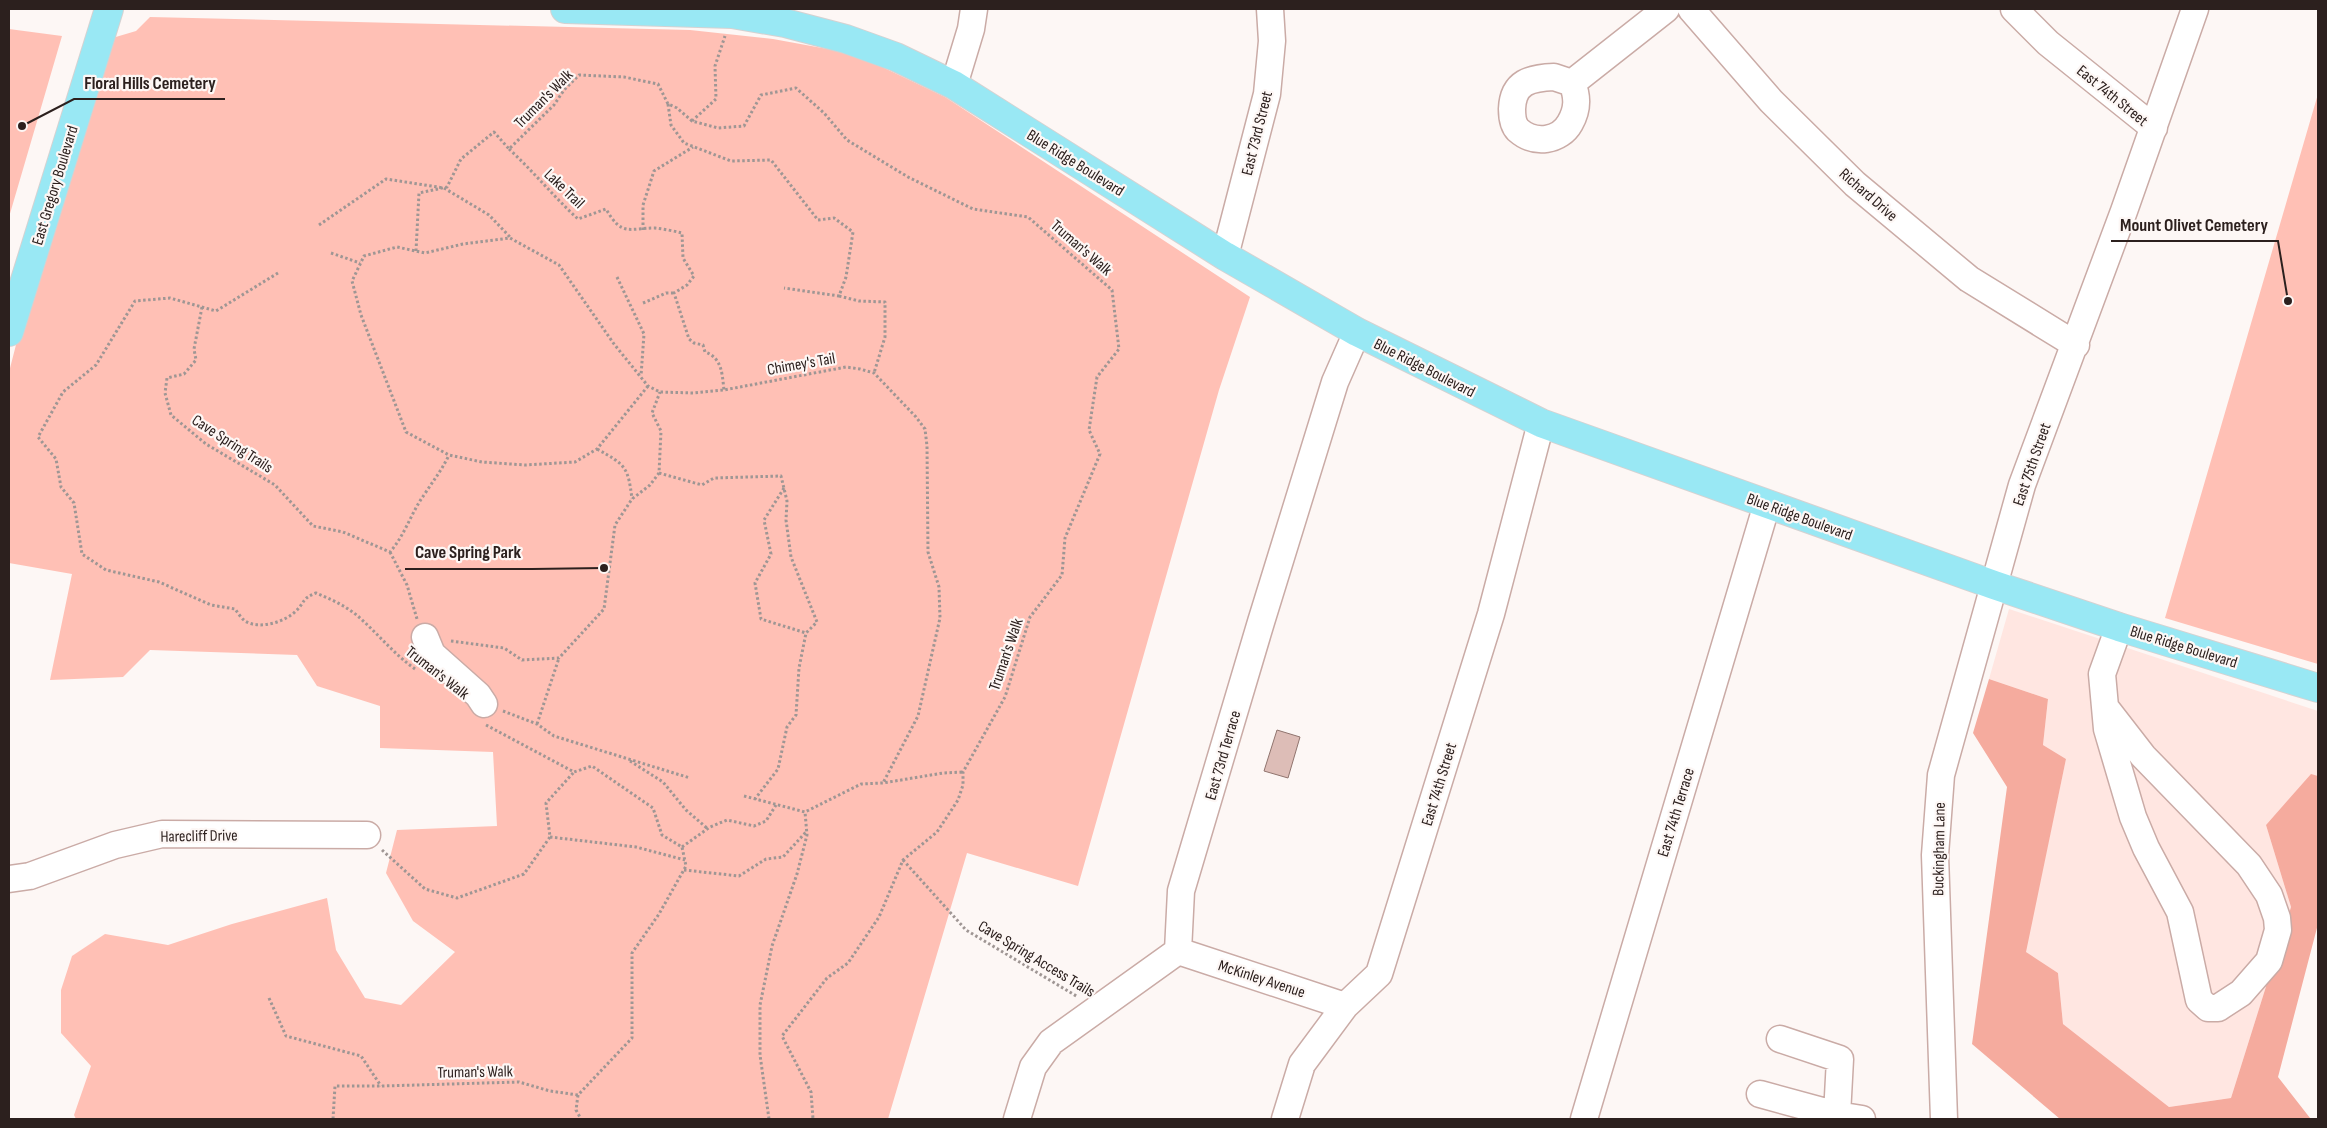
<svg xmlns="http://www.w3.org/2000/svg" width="2327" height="1128" viewBox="0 0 2327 1128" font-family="'Sofia Sans Condensed',sans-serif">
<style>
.built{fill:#ffe6e1}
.green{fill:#ffc0b5}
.forest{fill:#f5ab9e}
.building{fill:#ddbdb7;stroke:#90746e}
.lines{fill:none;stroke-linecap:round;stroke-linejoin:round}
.minor-casing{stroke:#caaba6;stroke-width:29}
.major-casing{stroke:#d5d2d2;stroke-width:30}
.path{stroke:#9f9694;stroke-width:3;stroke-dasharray:2.5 2.5;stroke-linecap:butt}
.minor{stroke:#fff;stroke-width:26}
.major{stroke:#99e8f4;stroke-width:28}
.labels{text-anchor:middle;stroke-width:4.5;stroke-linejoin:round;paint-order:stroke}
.street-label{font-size:16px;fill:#2c201e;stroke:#fdf7f5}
.leader{fill:none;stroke:#2c201e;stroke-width:2}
.callout-dot{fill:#2c201e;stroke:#fdf7f5;stroke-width:2}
.callout-label{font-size:18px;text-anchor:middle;font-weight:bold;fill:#2c201e;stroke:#fdf7f5;stroke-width:4.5;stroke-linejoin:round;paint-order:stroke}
</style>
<rect width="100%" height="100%" fill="#fdf7f5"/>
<path class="built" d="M2009 609 2318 711V776L2311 775 2266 825 2291 907 2231 1098 2169 1107 2063 1024 2058 973 2025 952 2066 759 2043 745 2048 699 1989 679Z"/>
<path class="green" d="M150 17 690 30 773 39 855 54 945 97 1250 297 1219 390 1078 886 967 853 888 1119H76L74 1115 91 1066 61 1033V990L72 956 105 934 168 945 232 924 327 898 336 950 365 998 401 1005 455 952 413 921 386 873 397 830 497 826 493 752 380 748V706L317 686 297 655 150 650 123 677 50 680 72 574 9 563V372L34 275 109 39 136 31Z
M9 29 62 36 9 217Z
M2318 94V664L2165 618Z"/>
<path class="forest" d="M1989 679 2048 699 2043 745 2066 759 2026 952 2058 973 2063 1024 2169 1107 2231 1098 2291 907 2266 825 2311 774 2318 776V924L2278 1077 2310 1118 2317 1119H2060L1972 1044 2007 787 1973 733Z"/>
<path class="building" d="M1277 730 1300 737 1288 778 1264 771Z"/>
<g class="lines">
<g class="minor-casing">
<path id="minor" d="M1691 9 1771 101 1855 184 1969 279 2076 345
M2014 9 2048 43 2154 128
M1554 77 1572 83C1578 97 1578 109 1570 123 1560 141 1535 145 1518 130 1513 125 1512 116 1512 109 1513 82 1530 78 1554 77Z
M1572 83 1666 9
M954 85 971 29 974 9
M1225 256 1267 94 1272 41 1270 9
M425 637 432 654 478 695 484 704
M2105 707 2107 729 2133 817 2146 848 2180 912 2199 1000 2208 1008H2218L2241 993 2269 961 2278 930 2277 918 2269 895 2249 865 2143 756 2105 707 2102 674 2119 627
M9 879 30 876 115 845 162 834 367 835
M1178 951 1345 1006
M1760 1094 1837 1115 1840 1059 1780 1039
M1017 1119 1033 1067 1051 1042 1178 951 1181 891 1261 622 1335 382 1357 332
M1285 1119 1302 1064 1345 1006 1379 974 1491 614 1541 423
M1584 1119 1767 504
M1837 1119V1115L1862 1119
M1944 1119 1935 855 1941 775 2022 485 2124 211 2195 9"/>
</g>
<g class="major-casing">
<path id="major" d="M565 9 732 14 785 23 846 39 896 57 954 85 1225 256 1357 332 1541 423 1994 585 2119 627 2318 688
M9 332 109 9"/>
</g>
<path class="path" d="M668 104 671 125 684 143 731 161 771 160 818 220 834 218 853 232 846 277 839 296 784 288
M692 121 716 99 715 66 725 36
M509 149C533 171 554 197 578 219L606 209C622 237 629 228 655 228 664 229 674 231 682 233L683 258 694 276 687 285 674 293 689 339 694 343 703 345 705 352C722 358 722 373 724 390
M319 225 386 179 444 188 489 215 510 237
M643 230V205L654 171 693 147
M416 251 419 193 447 187 461 159 494 132 509 149 554 105 564 90 579 75 624 77 658 84 668 104 677 108 692 121 718 128 744 126 761 95 796 88 824 113 847 140 908 177 973 209 1028 217 1112 290 1119 349 1097 377 1089 430 1100 454 1065 538 1062 575 1030 617 1005 697 963 772V785L958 800 937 832 903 860 879 917 848 963 827 978 782 1036 811 1092 813 1119
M331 253 360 263
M278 273 216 311 170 298 135 301 96 365 63 392 38 437 56 459 61 487 74 503 82 554 106 570 159 582 211 605 235 609C238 613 241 618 245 621 259 630 285 622 296 611 306 601 301 599 316 593 331 599 348 607 360 618 379 635 394 654 415 669
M617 277 644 334 641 376
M839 296 859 301 885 302V337L874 373
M643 303 666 293H674
M202 307 194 349 196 360 184 374 167 378 165 393 171 415 206 444 275 485 313 526 343 532 390 552C405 535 411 513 424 495 433 481 442 470 449 455
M648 386 597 449 575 462 525 465 482 462 449 455 406 432 361 315 352 281 364 256 397 247 425 253 463 244 510 238 559 265 614 344 648 386 660 392 694 393 724 390 846 367 860 369 874 373 916 417 925 429 927 446 928 552 939 587 940 618 918 716 883 783
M597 449C626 465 628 467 632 499
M659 473 702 485 714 478 781 476 787 501 786 520 791 557 817 622 806 633 799 668 796 715 787 727 778 769 755 799
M784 488 764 520 771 554 755 583 761 619 806 633
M390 552 407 585 417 619
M451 641 504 648 522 660 559 658 604 609 615 525 632 499 650 485 659 473 661 431 652 413 660 392
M503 711 537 724 554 736 690 778
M537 724 559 658
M486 725 574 772 592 766 653 808 662 835 682 847 686 866 659 914 632 953V1038L578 1095
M630 761 663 782 686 810 708 829
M744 796 805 812 861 784 883 783 943 773 963 772
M550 837 636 847 685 860
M682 847 710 827 727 820 754 826 766 821 776 805
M382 850 425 889 457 898 524 874 550 837 546 803 574 772
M903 860 966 930 1078 997
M684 870 739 876 766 859 783 857 806 832
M269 998 286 1036 361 1056 381 1086
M578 1095 576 1110 581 1119
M333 1119 335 1086H382L519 1082 550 1091 578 1095
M769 1119 760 1055V1005L772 946 797 874 807 835 805 812"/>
<use href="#minor" class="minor"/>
<use href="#major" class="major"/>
</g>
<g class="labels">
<g class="street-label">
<text transform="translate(2113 95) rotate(39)" y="6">East 74th Street</text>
<text transform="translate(543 98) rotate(-45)" y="6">Truman's Walk</text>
<text transform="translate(1256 133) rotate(-76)" y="6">East 73rd Street</text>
<text transform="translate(1076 162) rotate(32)" y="6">Blue Ridge Boulevard</text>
<text transform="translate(54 185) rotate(-73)" y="6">East Gregory Boulevard</text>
<text transform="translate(565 188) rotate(44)" y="6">Lake Trail</text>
<text transform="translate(1869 194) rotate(41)" y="6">Richard Drive</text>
<text transform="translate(1082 247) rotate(41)" y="6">Truman's Walk</text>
<text transform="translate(801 363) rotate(-10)" y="6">Chimey's Tail</text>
<text transform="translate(1425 367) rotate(27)" y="6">Blue Ridge Boulevard</text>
<text transform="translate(233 443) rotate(33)" y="6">Cave Spring Trails</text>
<text transform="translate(2031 464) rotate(-71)" y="6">East 75th Street</text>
<text transform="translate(1800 516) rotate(20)" y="6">Blue Ridge Boulevard</text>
<text transform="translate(2184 646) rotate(17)" y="6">Blue Ridge Boulevard</text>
<text transform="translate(1005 654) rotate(-71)" y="6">Truman's Walk</text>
<text transform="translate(438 672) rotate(38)" y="6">Truman's Walk</text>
<text transform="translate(1222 755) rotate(-74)" y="6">East 73rd Terrace</text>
<text transform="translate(1438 784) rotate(-73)" y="6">East 74th Street</text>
<text transform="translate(1675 812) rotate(-73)" y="6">East 74th Terrace</text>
<text transform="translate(199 835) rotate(-1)" y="6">Harecliff Drive</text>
<text transform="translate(1938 849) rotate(-89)" y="6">Buckingham Lane</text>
<text transform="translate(1037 958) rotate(31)" y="6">Cave Spring Access Trails</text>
<text transform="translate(1262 978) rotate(18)" y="6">McKinley Avenue</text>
<text transform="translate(475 1071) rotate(-1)" y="6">Truman's Walk</text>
</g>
</g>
<path class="leader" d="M22 126L74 99H225M2288 301L2278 241H2111M604 568L532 569H405"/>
<g class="callout-dot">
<circle cx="22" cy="126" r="5"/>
<circle cx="2288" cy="301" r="5"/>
<circle cx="604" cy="568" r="5"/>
</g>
<g class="callout-label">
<text x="150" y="89">Floral Hills Cemetery</text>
<text x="2194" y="231">Mount Olivet Cemetery</text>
<text x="468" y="558">Cave Spring Park</text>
</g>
<rect width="2327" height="1128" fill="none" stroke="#2c201e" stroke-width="20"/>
</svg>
